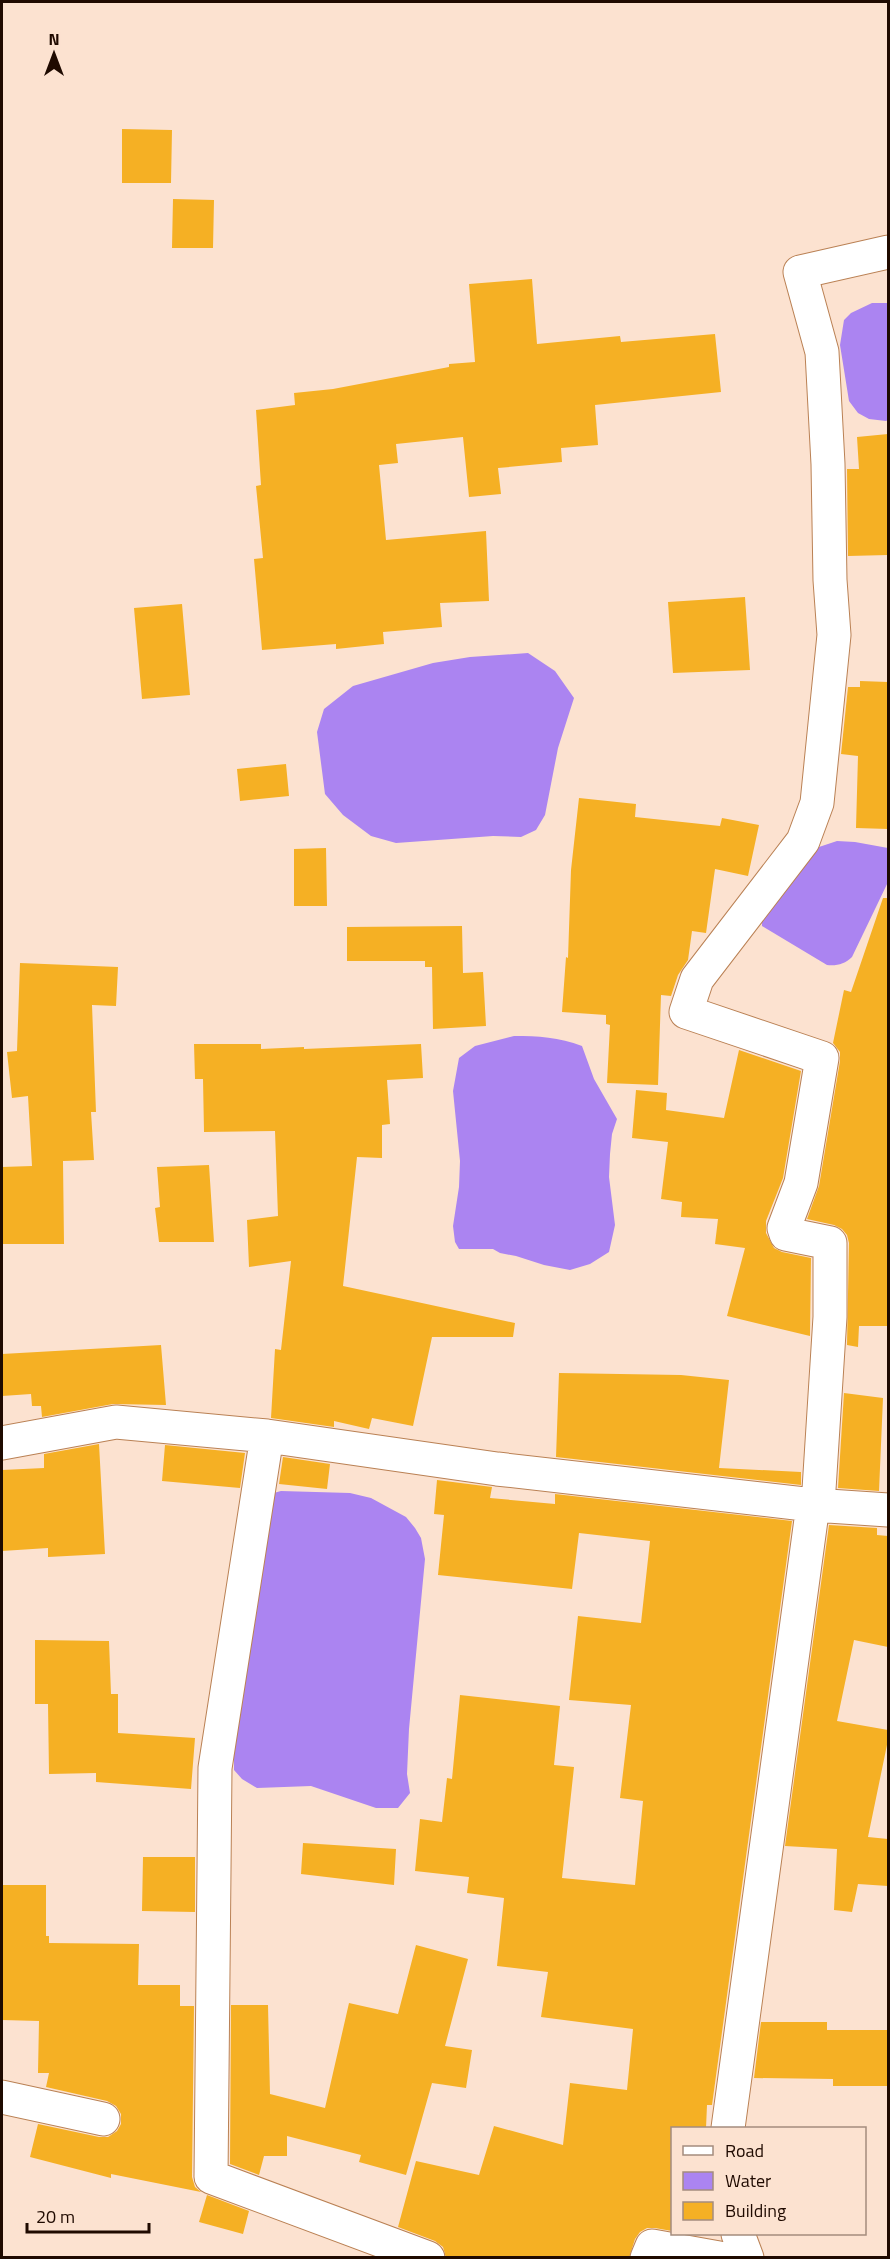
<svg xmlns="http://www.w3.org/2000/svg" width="890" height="2259" viewBox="0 0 890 2259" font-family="'Titillium Web',sans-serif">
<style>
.water{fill:#ab84f1}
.building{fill:#f5b024}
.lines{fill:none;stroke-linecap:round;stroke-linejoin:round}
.minor-casing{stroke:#ba8154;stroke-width:35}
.minor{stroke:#fff;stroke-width:33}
</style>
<rect width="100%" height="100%" fill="#fce2d0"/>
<path class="water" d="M872 303H888V420L886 421 869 419 858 413 849 401 840 345 844 320 851 313Z
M528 653 555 671 574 698 558 748 545 815 536 830 521 837 493 836 396 843 371 836 343 815 325 794 317 732 324 709 353 686 433 663 470 657Z
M837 841 855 842 888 848V882L852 957C845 964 837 966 827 965L762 926V920L798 864 819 847Z
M514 1036C538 1036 559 1037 582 1046L594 1079 617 1119 612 1134 610 1154 609 1177 615 1225 609 1252 590 1264 570 1270 544 1265 516 1256 500 1253 493 1249H459L455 1242 453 1226 459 1187 460 1161 453 1091 459 1058 475 1046Z
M281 1491 350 1493 371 1498 406 1517 415 1528 421 1538 425 1559 409 1729 407 1774 410 1793 398 1808H376L311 1786 257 1788 242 1779 234 1770V1747L270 1494Z"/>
<path class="building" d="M122 129 172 130 171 183H122Z
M173 199 214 200 213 248H172Z
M532 279 537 344 620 336 621 342 715 334 721 392 595 405 598 445 561 448 562 462 498 468 501 494 469 497 463 437 396 444 398 463 379 465 386 540 486 531 489 601 440 603 442 627 383 632 384 644 336 649V644L262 650 254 559 263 558 256 486 261 485 256 410 295 405 294 393 333 389 449 367V364L475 362 469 284Z
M888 434V555L848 556 847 469H859L857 437Z
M745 597 750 670 673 673 668 602Z
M182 604 190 695 142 699 134 608Z
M860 681 888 682V829L856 828 858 756 841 754 848 687H860Z
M286 764 289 796 240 801 237 769Z
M579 798 636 804 635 817 720 826 722 818 759 825 748 876 715 869 706 933 692 931 688 960 678 975 671 996 661 995 658 1085 607 1083 610 1025 606 1024V1015L562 1012 566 957 568 958 571 870Z
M326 848 327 906H294V849Z
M883 898H888V1326H859L858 1347 847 1345 849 1243 847 1235 842 1229 834 1225 807 1219 819 1186 840 1061V1052L833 1043 844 990 851 992Z
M462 926 463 973 483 972 486 1026 433 1029 432 967H425V961H347V927Z
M20 963 118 967 116 1006 92 1005 96 1112H91L94 1160 63 1161 64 1244H2V1167L32 1166 28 1096 12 1098 7 1052 17 1051Z
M194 1044H261V1049L304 1047V1049L421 1044 423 1078 387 1080 390 1124 382 1125V1158L357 1157 343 1286 515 1323 513 1337H432L413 1426 372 1418 369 1429 334 1421V1427L271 1418 275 1349 281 1350 291 1261 249 1267 247 1220 278 1216 275 1131 204 1132 203 1079H195Z
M739 1050 801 1071 783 1178 766 1221V1233L774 1248 782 1252 811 1258 810 1336 727 1316 745 1248 715 1244 718 1219 681 1217 682 1202 661 1199 668 1142 632 1138 636 1090 667 1093 666 1110 724 1118Z
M209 1165 214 1242H159L155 1208 160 1207 157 1167Z
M161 1345 166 1405 113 1404 42 1417 41 1406H32L31 1394 2 1396V1354Z
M559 1373 681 1375 729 1380 719 1468 801 1472V1485L556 1457Z
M844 1393 883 1398 879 1491 838 1488Z
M99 1444 105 1554 48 1557V1548L2 1551V1470L44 1468V1454Z
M165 1445 245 1453 240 1488 162 1481Z
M283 1457 330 1464 327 1489 279 1484Z
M437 1480 492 1487 490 1498 555 1504V1494L792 1521 712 2105H707L706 2128H672V2231L655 2228H647L640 2232 635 2239 629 2258H446L443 2247 435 2241 398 2227 416 2161 479 2175 494 2126 563 2145 570 2083 627 2090 633 2029 541 2017 548 1972 497 1966 504 1898 467 1893 469 1877 415 1871 420 1819 442 1822 447 1778 452 1779 460 1695 560 1706 554 1765 574 1767 562 1878 635 1885 643 1801 620 1798 631 1705 569 1700 578 1616 641 1623 650 1541 579 1533 572 1589 438 1575 444 1515 434 1514Z
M829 1525 877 1528V1535L888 1536V1647L854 1640 837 1721 888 1730V1740L868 1837 888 1839V1886L858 1884 852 1912 834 1910 837 1849 785 1846Z
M35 1640 109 1641 111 1694H118V1733L195 1738 191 1789 96 1782V1773L49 1774 48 1704H35Z
M303 1843 396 1849 394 1885 301 1874Z
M143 1857H195V1912L142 1911Z
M2 1885H46V1936H49V1943L139 1944 138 1985H180V2006H194L192 2177 195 2187 201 2192 111 2174V2178L30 2157 38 2124 99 2137H108L117 2131 121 2124V2114L116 2106 107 2101 46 2087 49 2073H38L39 2021 2 2020Z
M416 1945 468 1959 445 2046 472 2050 466 2088 432 2083 406 2175 359 2162 361 2155 287 2136V2156H264L259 2175 230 2164 231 2005H268L270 2094 325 2108 349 2003 398 2014Z
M761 2022H827V2030H888V2086H833V2079L754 2078Z
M207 2195 249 2211 243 2234 199 2222Z"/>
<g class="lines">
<g class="minor-casing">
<path id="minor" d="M267 1436 215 1768 211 2177 428 2258
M2 1443 116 1422 267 1436 497 1469 813 1505 888 1510
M818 1505 830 1317V1243L786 1234 784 1228 801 1183 822 1058 686 1012 697 979 803 841 817 803 834 635 830 580 828 464 822 352 800 272 888 252
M2 2097 103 2119
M728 2128 813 1505
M738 2234 747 2258
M647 2258 652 2246 719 2258"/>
</g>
<use href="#minor" class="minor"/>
</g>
<rect width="890" height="2259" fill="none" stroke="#1f0a00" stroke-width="6"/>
<rect x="671" y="2127" width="195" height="108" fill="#fce2d0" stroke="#a48c7d" stroke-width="1.5"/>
<rect x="683" y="2146" width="30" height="9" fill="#ffffff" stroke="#a48c7d" stroke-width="1.5"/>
<text x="725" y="2157" font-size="18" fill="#1f0a00">Road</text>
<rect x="683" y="2172" width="30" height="18" fill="#ab84f1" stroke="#a48c7d" stroke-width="1.5"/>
<text x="725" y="2187" font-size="18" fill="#1f0a00">Water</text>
<rect x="683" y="2202" width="30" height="18" fill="#f5b024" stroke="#a48c7d" stroke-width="1.5"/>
<text x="725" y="2217" font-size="18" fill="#1f0a00">Building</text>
<g transform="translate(54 54)" stroke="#fce2d0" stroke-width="4.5" paint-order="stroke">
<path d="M0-4.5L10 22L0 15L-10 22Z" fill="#1f0a00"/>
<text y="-9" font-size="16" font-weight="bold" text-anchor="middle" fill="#1f0a00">N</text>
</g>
<path d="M27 2223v9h122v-9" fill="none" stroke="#1f0a00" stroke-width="3"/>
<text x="36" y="2223" font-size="18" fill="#1f0a00" stroke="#fce2d0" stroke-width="4.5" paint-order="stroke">20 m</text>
</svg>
